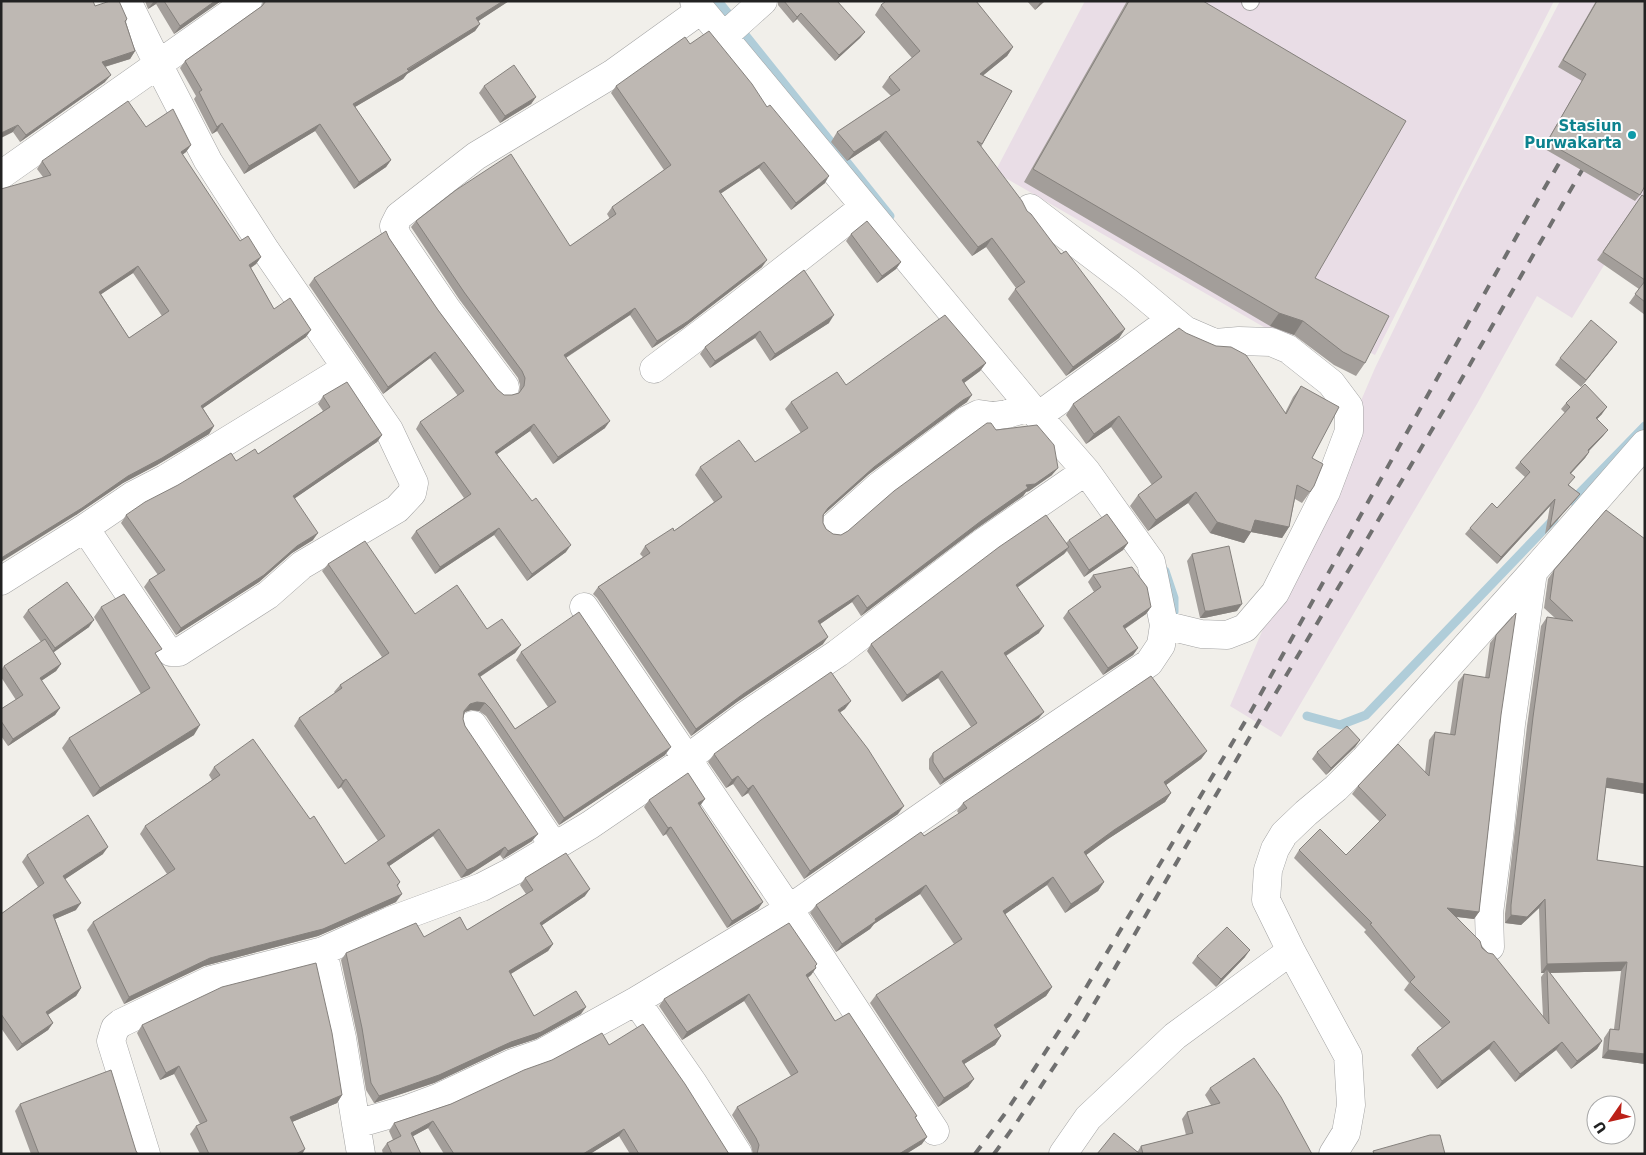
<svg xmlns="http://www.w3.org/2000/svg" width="1646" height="1155" viewBox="0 0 1646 1155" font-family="'DejaVu Sans',sans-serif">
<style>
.industrial{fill:#e9dde6}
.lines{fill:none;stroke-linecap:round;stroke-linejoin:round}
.stream{stroke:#b0cdd9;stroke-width:9}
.service-casing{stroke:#a3a3a3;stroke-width:18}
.minor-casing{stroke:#a3a3a3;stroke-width:29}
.service{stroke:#fff;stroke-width:16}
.minor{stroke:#fff;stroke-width:28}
.rail{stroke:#707070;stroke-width:4;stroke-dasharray:10 10;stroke-linecap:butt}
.wall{fill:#a39e9a;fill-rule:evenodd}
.shaded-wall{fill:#85817d}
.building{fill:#beb8b3;stroke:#85817d;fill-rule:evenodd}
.culture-dot{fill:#0f9aa8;stroke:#fff;stroke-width:2}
.labels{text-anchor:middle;stroke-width:4;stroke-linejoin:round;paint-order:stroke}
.culture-label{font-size:15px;font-weight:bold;fill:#0d838f;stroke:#fff;text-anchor:end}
</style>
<rect width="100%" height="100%" fill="#f1efea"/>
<path class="industrial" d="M1085 1H1554L1375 355 1300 317 1288 341 995 172Z
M1560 1H1645V213L1638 209 1572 318 1537 296 1477 404 1281 737 1230 706 1375 368 1459 195Z"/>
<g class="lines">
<path class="stream" d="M718 1 890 216
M1572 501 1645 426
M1165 571 1174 598V612
M1307 716 1340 725 1366 715 1554 519"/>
<g class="service-casing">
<path id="service" d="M1250 2 1251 1"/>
</g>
<g class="minor-casing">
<path id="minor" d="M723 37 763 1
M1 175 248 1
M1030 208 1129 283 1185 330 1215 343 1239 341 1271 342 1288 349 1331 383 1349 407V431L1326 492 1275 593 1245 628 1227 635 1201 634 1164 625
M654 369 735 308 864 207
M505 387 446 308 397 236 394 226 399 216 476 156 612 74 701 10
M1038 416 1172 319
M833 527 879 486 967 420 979 414 993 416 1007 414 1030 407
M85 528 132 496 165 479 346 368
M1 581 85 528 165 647 171 652H179L268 595 302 565 397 509 412 493 414 483 389 430 266 251 208 161 158 64 127 1
M584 607 789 909 935 1131
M473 725 554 846
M1490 947 1489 913 1499 837 1511 724 1533 572
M323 951 342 1038 356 1124 405 1110 440 1097 513 1063 542 1053 636 1001 789 909 950 797 1149 663 1161 645 1164 625 1151 562 1086 471 1038 416 694 1
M636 1001 693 1083 738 1154
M356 1124 361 1154
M146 1154 111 1041 115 1028 121 1023 211 980 323 951 390 921 482 887 515 870 590 825 688 758 746 715 838 653 985 541 1086 471
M1063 1154 1088 1118 1175 1036 1291 951
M1333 1154 1346 1133 1351 1105 1348 1056 1291 951 1266 900 1268 870 1275 849 1284 834 1306 813 1336 788 1364 760 1533 572 1645 444"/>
</g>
<use href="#service" class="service"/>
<use href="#minor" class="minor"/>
<path class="rail" d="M975 1154 1004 1115 1069 1016 1249 715 1524 223 1568 148
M994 1154 1017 1122 1080 1028 1258 723 1446 406 1589 158"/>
</g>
<path class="wall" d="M145 1H221L174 34 156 4 148 9Z
M263 1H509L478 21 480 24 475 31 407 74 403 79 355 107 391 160 386 167 354 189 315 131 244 174 217 131 212 134 194 99 196 96 180 68 185 61 262 6Z
M778 1H828L865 32 860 38 835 61 797 19 793 23 778 5Z
M1027 1H1045L1035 10Z
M1127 1H1203L1315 278 1365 363 1356 376 1334 365 1294 335 1270 326 1024 182Z
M1596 1H1645L1640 195 1635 201 1543 148 1582 81 1558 67Z
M881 5 1013 47 1007 56 983 75 1012 91 981 147 1027 211 1061 254 1125 329 1119 338 1066 376 1008 299 1016 288 986 247 972 256 879 140 847 161 831 142 837 132 891 96 882 87 889 77 912 58 875 15Z
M95 6 127 19 126 22 135 51 130 59 105 67V82L20 142 13 132Z
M690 44 767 107 825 183 791 210 759 168 720 194 762 267 683 328 652 348 630 315 566 358 605 428 553 464 530 431 497 454 566 552 527 581 494 535 435 574 411 538 416 531 464 498 416 429 420 422 458 396 430 358 383 394 309 285 314 278 389 238 438 310 497 389 504 395H512L519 393 520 385 518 378 459 299 411 227 416 221 570 246 610 219 607 214 612 207 664 170 611 93 616 86Z
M484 86 536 97 531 104 500 123 479 93Z
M146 127 191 145 186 152 182 155 240 241 261 257 256 264 251 268 274 309 306 337 203 408 214 426 209 434 157 465 123 483 76 515 43 177 37 169 42 161ZM133 273 162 316 129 338 101 294Z
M1642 195 1645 197V315L1629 303 1639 289 1597 260Z
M851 234 901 262 896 269 877 283 846 241Z
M804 270 829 323 770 361 755 338 710 368 700 354 705 347Z
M1617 342 1581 387 1555 365 1560 358Z
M986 363 980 371 964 383 967 402 958 408 869 474 824 514 823 523 826 529 833 534 841 535 848 531 996 430 1052 475 1029 491 1026 492 1023 496 976 529 861 616 852 602 820 624 823 644 737 702 691 736 597 598 593 594 598 587 643 557 640 554 645 546 674 531 714 502 695 475 700 467 755 462 801 433 785 409 791 402 846 385Z
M1301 386 1312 458 1310 492 1302 503 1295 499 1289 527 1282 538 1251 532 1244 543 1210 533 1188 503 1148 531 1130 506 1138 495 1152 485 1111 427 1086 444 1066 415 1073 404 1285 413 1293 397Z
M323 396 382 435 377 442 295 498 313 540 292 553 259 582 176 635 144 587 149 580 158 575 121 523 126 515 236 461 258 454 323 411 318 404Z
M1566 403 1602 414 1597 419 1608 430 1603 436 1589 451V452L1585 458 1571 473 1569 485 1580 494 1575 500 1545 534 1550 506 1497 564 1465 534 1470 528 1497 508 1525 477 1515 468 1520 462 1565 413 1561 409Z
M1069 540 1128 543 1123 550 1084 577 1067 551 1064 554 1017 587 1039 633 1006 656 1039 718 940 785 929 769V759L933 753 971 727 938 678 902 702 867 651 871 644 1066 543Z
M1192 554 1237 611 1204 618H1200L1187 561Z
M328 564 415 614 487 629 521 645 515 653 480 677 515 729 548 707 516 660 521 652 665 755 559 825 486 716 479 711 471 710 465 712 463 719 465 726 532 841 503 859 500 855 469 875 461 878 433 836 389 866 400 882 398 886 396 902 318 936 204 966 124 1004 87 930 93 922 167 874 140 834 145 826 212 780 209 775 214 767 310 819 345 864 378 841 341 787 338 789 294 726 299 718 335 693 334 692 340 685 382 657 322 571Z
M1554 570 1645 794 1606 787 1597 860 1645 867V1064L1602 1058 1604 1038 1610 1029H1614L1621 971 1549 973 1602 1041 1597 1049 1571 1069 1556 1050 1515 1082 1489 1049 1437 1089 1411 1055 1417 1048 1442 1028 1404 990 1409 983 1364 932 1366 930 1294 858 1299 850 1346 855 1380 822 1352 794 1358 786 1425 772 1429 740 1435 732 1450 734 1458 682 1464 674 1485 678 1490 643 1496 635 1501 715 1479 912 1474 919 1457 917 1543 1017 1541 977 1544 973H1541L1539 908 1521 925 1505 923V914L1527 726 1541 626 1547 617 1555 618 1544 608 1548 579Z
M1093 575 1151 607 1146 614 1125 629 1138 648 1133 655 1103 675 1063 618 1068 611 1094 592 1088 582Z
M101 607 157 656 194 735 93 797 62 748 69 738 141 694 94 617Z
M28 610 89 627 53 652 61 664 56 671 41 681 60 708 55 715 8 746 1 736V709L16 700 1 677V670L4 666 41 642 23 617Z
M845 709 840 712 898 814 804 879 748 793 742 797 733 784 726 788 708 762 714 754Z
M1360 740 1355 747 1326 775 1312 759 1317 752Z
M1207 751 1201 759 1166 785 1171 793 1165 802 1108 839 1086 855 1104 882 1098 891 1065 913 1047 885 1005 914 1052 987 1046 996 996 1029 1001 1036 995 1045 964 1064 974 1079 968 1087 938 1107 870 1003 876 995 954 944 920 894 874 924 870 929 836 952 810 913 816 905 959 814 957 811 963 803Z
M649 800 700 806 763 902 758 909 727 928 666 834 663 836 644 807Z
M103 854 65 879 76 910 55 919 81 988 76 996 48 1015 53 1023 48 1030 17 1051 1 1028V914L38 887 22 862 27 855Z
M525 878 585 896 542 925 553 944 548 951 511 974 534 1016 581 1014 536 1039 506 1049 434 1083 374 1103 366 1090 357 1035 341 960 346 953 424 937 467 930 526 894 520 885Z
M1197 956 1245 957 1216 987 1192 963Z
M817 964 815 966 816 968 811 975 808 978 835 1021 917 1116 915 1118 922 1144 906 1154H753L751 1146 732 1115 737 1107 791 1076 744 1001 682 1040 659 1006 664 999Z
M142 1025 342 1095 337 1103 292 1122 305 1149 302 1154H200L190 1134 196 1126 200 1124 174 1074 160 1080 137 1033Z
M609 1045 729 1154H630L619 1136 590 1154H444L428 1128 413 1136 421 1154H383L382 1150 387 1143 393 1140 389 1131 394 1123 451 1104Z
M1210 1088 1312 1154H1097L1138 1151 1141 1146 1186 1135 1182 1119 1187 1112 1211 1105 1205 1095Z
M20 1104 136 1151 138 1154H31L15 1111Z"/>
<path class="shaded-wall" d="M154 1H158L156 4 148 9Z
M215 1H221L174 34 180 26Z
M503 1H509L471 26 476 18Z
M1041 1H1045L1035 10Z
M801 13 797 19 793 23 797 17Z
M480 24 475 31 407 74 403 79 348 111 353 104Z
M865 32 860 38 835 61 839 55Z
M1013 47 1007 56 974 83 980 74Z
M135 51 130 59 97 69 102 62Z
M111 75 105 82 20 142 26 135Z
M536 97 531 104 500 123 505 116Z
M222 123 217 131 212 134 217 127Z
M320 124 315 131 244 174 249 166Z
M18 125 13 132 1 138V133Z
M886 131 879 140 847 161 854 152Z
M191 145 186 152 175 160 181 152Z
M391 160 386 167 354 189 359 182Z
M764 162 759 168 714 198 719 191Z
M829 176 825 183 791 210 796 203Z
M992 238 986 247 972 256 978 247Z
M261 257 256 264 244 272 249 265Z
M767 260 762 267 683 328 652 348 657 341Z
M901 262 896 269 877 283 882 276Z
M138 266 133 273 94 299 99 292Z
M635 308 630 315 559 362 564 355Z
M1279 313 1303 321 1294 335 1270 326Z
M834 315 829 323 770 361 775 354Z
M1125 329 1119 338 1066 376 1073 367Z
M311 330 306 337 196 413 201 406Z
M760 331 755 338 710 368 715 361Z
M1617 342 1612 349 1581 387 1586 380Z
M435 352 430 358 383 394 388 387Z
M986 363 980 371 957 388 962 380Z
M972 395 967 402 958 408 869 474 823 515 828 508 874 467 963 400Z
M1607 407 1602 414 1591 425 1596 418Z
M1119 416 1111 427 1086 444 1094 434Z
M610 421 605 428 553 464 558 457Z
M534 424 530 431 490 459 495 452Z
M214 426 209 434 157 465 123 483 76 515 1 562V558L128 476Z
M1608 430 1603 436 1583 457 1588 450Z
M382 435 377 442 288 503 293 496Z
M1589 452 1585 458 1566 479 1570 473Z
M1058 468 1052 475 1029 491 1026 492 1023 496 976 529 861 616 867 608 1026 485Z
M1196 492 1188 503 1148 531 1156 520Z
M1580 494 1575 500 1545 534 1550 527Z
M1555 499 1550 506 1497 564 1501 557Z
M1255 520 1289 527 1282 538 1251 532 1244 543 1210 533 1217 522Z
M499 528 494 535 435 574 440 567Z
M318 533 313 540 292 553 259 582 176 635 181 628 297 546Z
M1128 543 1123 550 1084 577 1089 570Z
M571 545 566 552 527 581 532 574Z
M1069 547 1064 554 1011 592 1016 585Z
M858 595 852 602 813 629 818 621Z
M1242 604 1237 611 1204 618H1200L1205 611Z
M1151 607 1146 614 1118 633 1123 626Z
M94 620 89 627 50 655 55 648Z
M1044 626 1039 633 999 660 1004 653Z
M828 637 823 644 737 702 691 736 696 729 743 694Z
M521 645 515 653 472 682 478 674Z
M1138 648 1133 655 1103 675 1108 668Z
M61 664 56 671 35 685 40 678Z
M942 671 938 678 902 702 907 695Z
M851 701 845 709 832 718 838 710Z
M477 702 485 703 479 711 471 710 465 712 459 719 470 704Z
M60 708 55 715 8 746 13 739Z
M1044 712 1039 718 940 785 944 779Z
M200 725 194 735 93 797 100 788Z
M1360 740 1355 747 1326 775 1331 768Z
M671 747 665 755 559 825 564 818Z
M1207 751 1201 759 1158 791 1164 782Z
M738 776 733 784 726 788 732 780Z
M1607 778 1645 784V794L1601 787Z
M346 779 341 787 338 789 343 781Z
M753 785 748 793 742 797 748 789Z
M1171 793 1165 802 1108 839 1078 861 1084 852 1114 830Z
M705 799 700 806 698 803Z
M904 806 898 814 804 879 810 871Z
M671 827 666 834 663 836 668 828Z
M439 829 433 836 382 871 387 863Z
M538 834 532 841 503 859 508 851Z
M108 847 103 854 58 884 63 876Z
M505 847 500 855 469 875 461 878 467 870Z
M1053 877 1047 885 997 920 1003 911Z
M1104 882 1098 891 1065 913 1071 904Z
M926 885 920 894 874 924 870 929 836 952 842 944 875 919Z
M590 889 585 896 535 930 540 923Z
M402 894 396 902 318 936 204 966 124 1004 129 997 210 958Z
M1545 899 1539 908 1521 925 1505 923 1511 915Z
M763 902 758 909 727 928 732 921Z
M81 903 76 910 48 922 53 915Z
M1447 908 1479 912 1474 919 1442 915Z
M553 944 548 951 504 978 509 971Z
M1250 950 1245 957 1216 987 1221 979Z
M1627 962 1621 971 1547 973V969L1544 973H1541L1547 964Z
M817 964 812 971 816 968 811 975 801 982 806 975Z
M1052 987 1046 996 988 1034 994 1025Z
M81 988 76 996 41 1019 46 1012Z
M749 994 744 1001 682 1040 687 1032Z
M586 1007 581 1014 536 1039 506 1049 434 1083 374 1103 379 1096Z
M53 1023 48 1030 17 1051 22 1044Z
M1001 1036 995 1045 956 1069 962 1061Z
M1494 1041 1489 1049 1437 1089 1442 1081Z
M1602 1041 1597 1049 1571 1069 1577 1061Z
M1562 1042 1556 1050 1515 1082 1520 1074Z
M1608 1050 1645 1054V1064L1602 1058Z
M179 1066 174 1074 160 1080 166 1073Z
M974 1079 968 1087 938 1107 944 1098Z
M342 1095 337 1103 285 1125 290 1117Z
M433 1121 428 1128 406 1140 411 1133Z
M624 1129 619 1136 590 1154H583Z
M927 1137 922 1144 906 1154H899Z
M305 1149 302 1154H296Z"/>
<path class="building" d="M1 1H93L95 6 110 1H119L127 19 125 21 135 51 102 62 111 75 26 135 18 125 1 133Z
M164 1H215L180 26Z
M266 1H503L476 18 480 24 407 69 409 71 353 104 391 160 359 182 320 124 249 166 222 123 217 127 199 92 202 90 185 61 262 6Z
M784 1H837L865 32 839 55 801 13 797 17Z
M886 1H976L1013 47 980 74 1012 91 982 144 977 141 1022 201 1027 211 1031 214 1061 254 1066 251 1125 329 1073 367 1015 289 1025 282 992 238 978 247 886 131 854 152 837 132 900 90 889 77 920 51 881 5Z
M1129 1H1203L1406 121 1315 278 1389 316 1365 363 1343 352 1303 321 1279 313 1033 169Z
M1597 1H1645V186L1640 195 1547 142 1586 74 1563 60Z
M709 31 752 84 767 107 770 105 829 176 796 203 764 162 719 191 767 260 688 321 657 341 635 308 564 355 610 421 558 457 534 424 495 452 532 501 536 498 571 545 532 574 499 528 440 567 416 531 471 494 420 422 464 391 435 352 388 387 314 278 386 231 389 238 438 310 497 389 504 395H512L519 393 524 386 525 378 522 371 464 292 416 221 456 190 511 154 570 246 616 214 612 207 671 165 616 86 685 37 690 44Z
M514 65 536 97 505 116 484 86Z
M128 101 146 127 173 109 191 145 181 152 240 241 248 236 261 257 249 265 274 309 290 298 311 330 201 406 214 426 162 458 128 476 82 508 1 558V189L51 175 42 161ZM138 266 169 311 129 338 99 292Z
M1642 195 1645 197V280L1603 252Z
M867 221 901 262 882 276 851 234Z
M804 270 834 315 775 354 760 331 715 361 705 347Z
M1645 281V302L1635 294Z
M945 315 986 363 962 380 972 395 963 400 874 467 828 508 823 515V523L826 529 833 534 841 535 848 531 894 491 987 423H991L996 430 1037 425 1054 445 1058 468 1035 484 1026 485 1028 488 981 521 867 608 858 595 818 621 828 637 743 694 696 729 602 591 598 587 650 553 645 546 673 528 674 531 722 497 700 467 739 440 755 462 808 428 791 402 837 372 846 385Z
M1591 320 1617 342 1586 380 1560 358Z
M1179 328 1186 333 1216 346 1231 347 1246 355 1286 414 1301 386 1339 407 1312 458 1323 464 1314 486 1310 492 1297 485 1289 527 1255 520 1251 532 1217 522 1196 492 1156 520 1138 495 1162 477 1119 416 1094 434 1073 404Z
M347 382 382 435 293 496 318 533 297 546 264 575 181 628 149 580 165 570 126 515 145 502 178 485 231 453 236 461 255 449 258 454 330 407 323 396Z
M1585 384 1607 407 1596 418 1608 430 1588 450 1589 452 1570 473 1575 477 1568 485 1580 494 1550 527 1555 499 1501 557 1470 528 1492 503 1497 508 1530 472 1520 462 1570 407 1566 403Z
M1606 510 1645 539V784L1607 778 1597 860 1645 867V1054L1608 1050 1610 1029 1619 1030 1627 962 1547 964 1545 899 1527 917 1511 915V905L1533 717 1547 617 1573 621 1550 599 1554 570Z
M1107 514 1128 543 1089 570 1069 540Z
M1046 515 1069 547 1016 585 1044 626 1004 653 1044 712 944 779 933 762V753L977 723 942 671 907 695 871 644 999 547Z
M365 541 415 614 457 585 487 629 502 619 521 645 478 674 515 729 556 702 521 652 579 612 671 747 564 818 491 709 485 703 477 702 470 704 464 711 463 719 465 726 538 834 508 851 505 847 474 867 467 870 439 829 387 863 400 882 397 885 402 894 323 929 210 958 129 997 93 922 175 869 145 826 220 775 214 767 253 739 310 819 314 816 345 864 385 836 346 779 343 781 299 718 342 688 340 685 389 653 328 564Z
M1229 546 1242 604 1209 611H1205L1192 554Z
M1132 567 1147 587 1151 607 1123 626 1138 648 1108 668 1068 611 1101 587 1093 575Z
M67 582 94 620 55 648 28 610Z
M124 594 162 649 155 653 200 725 100 788 69 738 150 688 101 607Z
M1516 613 1501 715 1479 912 1447 908 1480 941 1482 948 1488 953 1493 954 1549 1024 1547 969 1602 1041 1577 1061 1562 1042 1520 1074 1494 1041 1442 1081 1417 1048 1450 1022 1410 982 1415 977 1370 924 1372 923 1299 850 1320 829 1346 855 1386 815 1358 786 1398 744 1429 776 1435 732 1455 735 1464 674 1489 678 1496 635Z
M45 639 61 664 40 678 60 708 13 739 1 721V709L23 695 4 666Z
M831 672 851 701 838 710 868 749 904 806 810 871 753 785 748 789 738 776 732 780 714 754 761 720Z
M1151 676 1207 751 1164 782 1171 793 1114 830 1084 852 1104 882 1071 904 1053 877 1003 911 1052 987 994 1025 1001 1036 962 1061 974 1079 944 1098 876 995 962 939 926 885 875 919 876 921 842 944 816 905 921 832 924 836 967 808 963 803Z
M1347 726 1360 740 1331 768 1317 752Z
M688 773 705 799 698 803 763 902 732 921 671 827 668 828 649 800Z
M88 815 108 847 63 876 81 903 53 915 81 988 46 1012 53 1023 22 1044 1 1014V914L44 883 27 855Z
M566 853 590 889 540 923 553 944 509 971 534 1016 576 991 586 1007 541 1032 511 1042 439 1075 379 1096 371 1083 362 1028 346 953 416 923 424 937 460 917 467 930 533 890 525 878Z
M789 923 817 964 815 966 816 968 806 975 835 1021 849 1013 917 1116 915 1117 927 1137 899 1154H757L759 1145 756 1138 737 1107 798 1072 749 994 687 1032 664 999Z
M1227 927 1250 950 1221 979 1197 956Z
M316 963 332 1033 342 1095 290 1117 305 1149 296 1154H209L196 1126 207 1121 179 1066 166 1073 142 1025 222 987Z
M643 1024 685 1084 729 1154H639L624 1129 583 1154H454L433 1121 411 1133 421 1154H392L387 1143 401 1136 394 1123 451 1104 524 1070 552 1060 602 1033 609 1045Z
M1254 1058 1281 1097 1312 1154H1143L1141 1146 1193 1133 1187 1112 1220 1103 1210 1088Z
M111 1070 136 1151 138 1154H39L20 1104Z
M1114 1133 1140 1154H1097Z
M1430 1135H1440L1445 1154H1374L1373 1151Z"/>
<circle class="culture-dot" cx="1632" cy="135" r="5"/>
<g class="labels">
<g class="culture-label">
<text x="1622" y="131">Stasiun<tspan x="1622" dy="17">Purwakarta</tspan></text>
</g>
</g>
<rect width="1646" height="1155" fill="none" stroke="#222222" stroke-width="5"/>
<g transform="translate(1611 1120) rotate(236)"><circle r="24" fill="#ffffff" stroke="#a7a7a7"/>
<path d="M0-4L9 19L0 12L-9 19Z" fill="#bb2118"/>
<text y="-8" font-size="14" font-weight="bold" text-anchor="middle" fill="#222222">U</text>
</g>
</svg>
